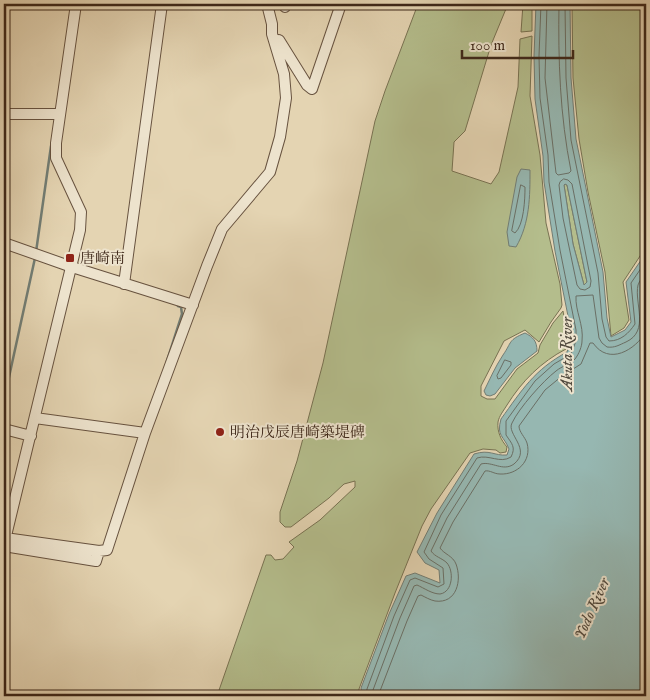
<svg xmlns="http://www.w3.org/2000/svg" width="650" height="700" viewBox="0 0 650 700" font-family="'IM FELL English','Noto Serif JP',serif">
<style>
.green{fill:#b4bd8c;stroke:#787252}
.water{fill:#96b7b1;stroke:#727d74;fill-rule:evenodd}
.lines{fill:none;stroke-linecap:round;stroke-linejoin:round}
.shore{stroke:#6a6f65;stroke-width:1}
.stream{stroke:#727d74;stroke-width:2.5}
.minor-casing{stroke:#67523f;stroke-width:12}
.minor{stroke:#ede3cd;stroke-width:10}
.poi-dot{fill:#8f2418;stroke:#ede3cd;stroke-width:2}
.labels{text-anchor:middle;stroke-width:4;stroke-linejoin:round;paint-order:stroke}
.poi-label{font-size:15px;fill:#3d2719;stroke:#ede3cd;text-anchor:start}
.water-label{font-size:16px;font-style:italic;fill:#534b3f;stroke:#ede3cd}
</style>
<rect width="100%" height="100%" fill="#e4d4b2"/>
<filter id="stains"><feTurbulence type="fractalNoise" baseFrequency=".004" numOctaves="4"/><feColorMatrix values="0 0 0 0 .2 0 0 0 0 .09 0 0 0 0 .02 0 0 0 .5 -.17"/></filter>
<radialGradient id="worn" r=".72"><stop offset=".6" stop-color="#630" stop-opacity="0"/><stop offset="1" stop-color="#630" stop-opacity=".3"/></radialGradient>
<path class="green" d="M418 4H508L491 45 465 131 454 142 452 171 491 184 499 172 518 87 520 39 532 36 530 96 540 155 546 223 560 284 562 305 561 308 551 322 539 342 525 330 504 341 481 386V396L487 399H495L517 369 538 353 540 345 553 323 563 311C565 326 572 333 566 349 541 362 522 381 507 405 504 410 499 416 498 422 497 432 501 440 507 447L506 452 500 453 496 450 483 449 470 453 431 509 422 526 395 593 359 689V696H217L266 555H271L275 560 283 559 294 547 289 542 320 520 355 487V481L344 484 329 498 291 527H285L280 522V512L297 461 323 363 375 121 385 91Z
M523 4H532V31L521 32Z
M572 4H646V247L623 282 629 320 624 328 611 336 605 272 588 192 579 139 573 78Z
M565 184 567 185 587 282 584 285 573 244 564 185Z"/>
<path class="water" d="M536 4H570L571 78 576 139 603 272 607 318 611 337 625 330 631 322 626 282 646 253V680L640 690 633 696H362L361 688 389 614 406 576 415 573 440 583 439 570 425 563 417 552 437 513 474 454C490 449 494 456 507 455L509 449C504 436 496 436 501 419 522 390 534 370 567 352L571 340V331L555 251 544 182 543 156 535 99 534 56ZM565 184 567 185 587 282 584 285 573 244 564 185Z
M521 169 530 170C530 196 530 223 516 247L509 246 507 232 517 177Z
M525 333C533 337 537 341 537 351L515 368 495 394 490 396 486 395 484 391C490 379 495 367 503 355 512 342 508 340 525 333Z"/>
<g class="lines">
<path class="shore" d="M547 4 545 78 556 173 558 175 569 173 571 171C560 116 558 60 559 4
M565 4 566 78 571 140 598 273 602 319 606 337 609 341C621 341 629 333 635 324L631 283 646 261
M564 179 568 180 572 184 591 281 590 287 585 290 580 289 577 285 563 218 559 185 560 182Z
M521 185 525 187C525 199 524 225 515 233L512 231Z
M505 360 511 362V365L501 378 498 379 497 376Z
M366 696 367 689 394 616 410 580 415 578 438 587 444 584 443 568 429 559 424 552 441 515 477 458C489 454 500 464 511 457 516 447 512 444 506 435V421L535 381 554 364 571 354 576 341V330L560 250 549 182 548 155 540 98 539 56 541 4
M373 696V690L400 618 414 586 417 585C424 588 432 594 440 594 453 592 454 571 447 563 442 558 435 557 431 551L447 518 481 464C492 461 503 472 514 464 532 449 506 434 512 423 519 408 543 381 556 371 562 366 571 364 575 359 579 354 582 346 582 341 584 325 575 311 576 296L593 295 599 338 602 343 607 347C615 348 619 345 626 342 650 331 634 303 638 285 639 281 644 276 646 272
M380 696V691L407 621 418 596 421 595C425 597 430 600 435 601 457 604 462 580 456 564 453 556 444 554 440 548L453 522 485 471C490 470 494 474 500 474 517 475 532 461 527 443 525 437 519 432 519 426L545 390 562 376 581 364 590 343H593C609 366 635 350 646 332"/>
<path class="stream" d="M36 252 51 146
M167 361 182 314 181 307 178 306
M4 400 35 258"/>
<g class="minor-casing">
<path id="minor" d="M285 4V7
M279 40 307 85 312 89 341 4
M4 114H60
M4 243 72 267 193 305
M124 284 162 4
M35 418 145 433
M4 429 31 436
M5 538 99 551 107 550 145 433 207 266 222 229 270 172 280 137 286 98 284 74 272 34V24L267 4
M4 544 80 230 81 212 56 158V143L76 4
M4 546 96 561 99 551"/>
</g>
<use href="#minor" class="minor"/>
</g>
<g class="poi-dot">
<rect x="65" y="253" width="10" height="10" rx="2.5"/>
<circle cx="220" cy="432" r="5"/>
</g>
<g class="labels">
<g class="poi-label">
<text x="80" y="263">唐崎南</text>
<text x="230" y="437">明治戊辰唐崎築堤碑</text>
</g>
<g class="water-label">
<text transform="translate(566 354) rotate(-90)" y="6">Akuta River</text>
<text transform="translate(591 608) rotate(-66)" y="6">Yodo River</text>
</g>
</g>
<rect width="650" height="700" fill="none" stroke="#e4d4b2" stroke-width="20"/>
<rect x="5" y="5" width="640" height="690" fill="none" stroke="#3d2719" stroke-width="2.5"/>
<rect x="10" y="10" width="630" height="680" fill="none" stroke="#3d2719"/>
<path d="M462 50v8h111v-8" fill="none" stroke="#3d2719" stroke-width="2.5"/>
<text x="470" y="50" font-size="15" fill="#3d2719" stroke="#ede3cd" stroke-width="4" paint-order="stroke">100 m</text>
<rect width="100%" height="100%" filter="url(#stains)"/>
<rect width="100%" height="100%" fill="url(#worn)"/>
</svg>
